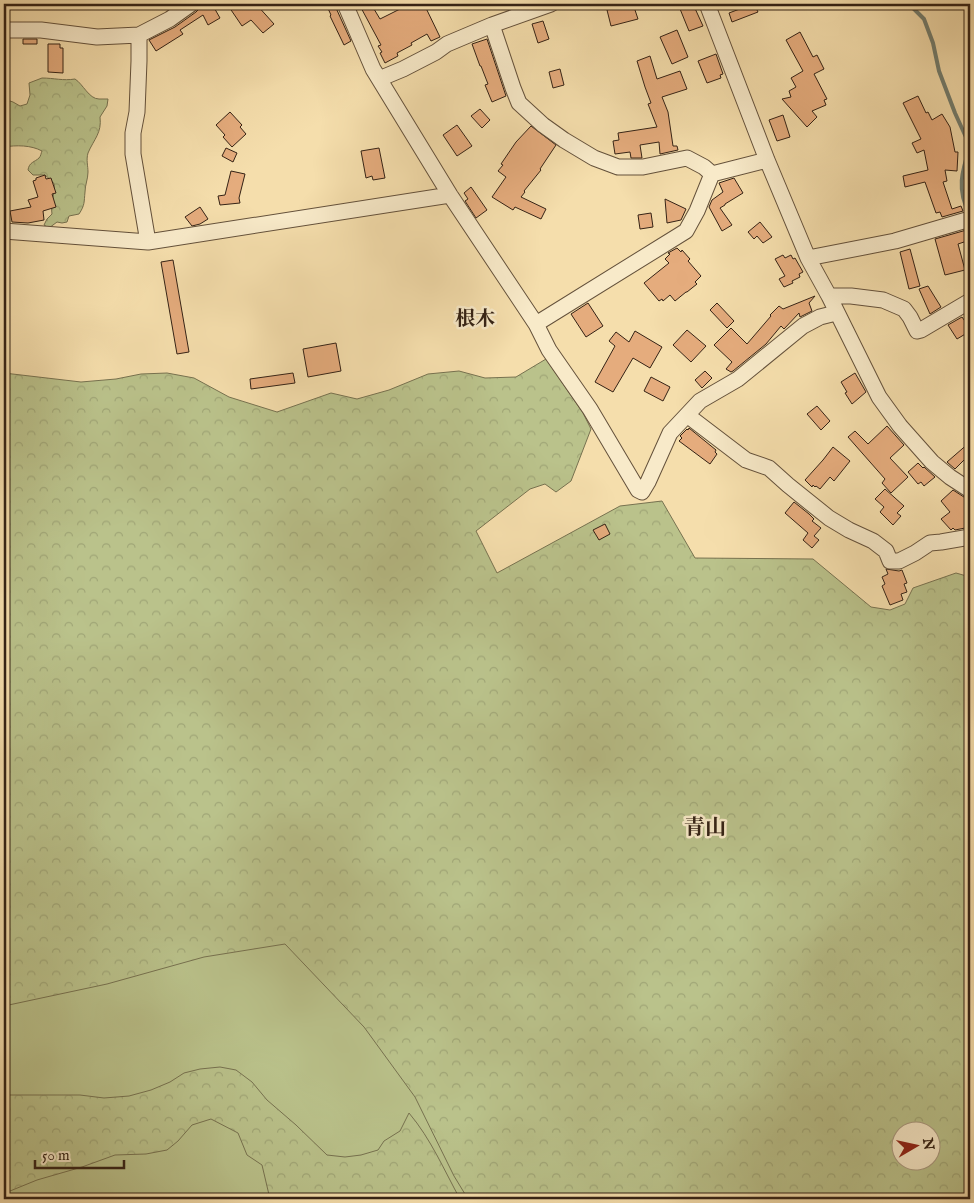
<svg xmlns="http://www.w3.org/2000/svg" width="974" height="1203" viewBox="0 0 974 1203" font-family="'IM FELL English','Noto Serif JP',serif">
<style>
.green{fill:#bac28b;stroke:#777250}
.forest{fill:url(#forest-crowns);stroke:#777250;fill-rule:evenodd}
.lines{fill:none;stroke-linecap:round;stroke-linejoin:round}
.stream{stroke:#727e70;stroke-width:4}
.building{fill:#e5ac7d;stroke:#342215}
.minor-casing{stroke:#64513b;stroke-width:17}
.minor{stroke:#f8eac9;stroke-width:15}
.labels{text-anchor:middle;stroke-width:5;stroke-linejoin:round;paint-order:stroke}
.neighbourhood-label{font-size:20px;font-weight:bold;fill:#342215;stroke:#f8eac9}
.quarter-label{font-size:21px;font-weight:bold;fill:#342215;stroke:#f8eac9}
</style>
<defs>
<pattern id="forest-crowns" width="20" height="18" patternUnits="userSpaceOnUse" patternTransform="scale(1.25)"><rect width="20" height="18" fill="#bac28b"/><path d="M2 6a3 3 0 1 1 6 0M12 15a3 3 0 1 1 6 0" fill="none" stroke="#a0a677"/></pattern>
</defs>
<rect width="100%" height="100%" fill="#f5deac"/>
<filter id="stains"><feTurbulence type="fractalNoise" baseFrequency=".004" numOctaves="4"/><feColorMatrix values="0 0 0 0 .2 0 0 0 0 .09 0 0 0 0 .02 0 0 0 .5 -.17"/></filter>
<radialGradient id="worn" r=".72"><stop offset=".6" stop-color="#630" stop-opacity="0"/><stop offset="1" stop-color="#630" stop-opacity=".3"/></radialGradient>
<path class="green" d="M231 879 632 1199H4V906Z"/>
<path class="forest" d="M42 78C54 78 63 81 75 79 83 84 89 99 99 99 102 99 105 99 108 99L107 106 100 117C102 133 94 139 88 153 86 160 88 166 88 172 88 179 85 185 85 192 84 202 85 205 79 214L69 216 67 222 62 223 57 222 49 228 44 225 47 219 52 214C50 204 56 189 54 184 53 181 48 178 45 175H33L28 170C29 162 35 162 39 158 41 156 41 153 42 151 31 145 16 145 4 147V99L13 102 20 106 27 104 30 95 29 83Z
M546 359 583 413 591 429 571 481 556 492 545 484 530 489 476 531 497 573 620 506 662 501 695 558 813 559 871 607 890 610 905 604 913 588 956 573 970 577V1199H468L454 1176 415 1097 364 1027 285 944 204 957 107 984 4 1006V373L81 382 116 379 141 374 167 373 194 378 229 397 277 412 331 393 357 399 389 390 428 374 459 371 485 378 516 377ZM902 1130H932V1160H902Z
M220 1067 236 1070 252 1082 267 1100 296 1125 327 1155 345 1157 361 1155 378 1150 384 1141 400 1131 409 1113C431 1139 444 1170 460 1199H270L262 1165 247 1155 238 1133 211 1119 192 1125 178 1141 167 1150 146 1154 115 1155 82 1167 37 1180 10 1191 4 1194V1095H80L104 1098 129 1096 151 1090 170 1082 184 1073 200 1069Z"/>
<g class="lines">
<path class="stream" d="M909 4 924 19 933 43 939 71 955 113 970 146C962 171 956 190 970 215"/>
</g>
<path class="building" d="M207 4 208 6 212 4 220 18 208 25 203 15 180 30 183 34 156 51 149 40 175 27 196 12 200 8Z
M227 4H256L274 24 263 33 251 20 242 26Z
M326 4H336V8L351 41 344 45 330 16 331 15Z
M359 4H371L380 19 410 4H424L440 37 431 41 427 34 411 43 412 45 397 53 398 56 385 63 380 53 382 52 378 46 381 45Z
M627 4H633L638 19 611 26 607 10Z
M678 4H693L703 26 689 31Z
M753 4H754L758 12 732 22 729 13Z
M543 21 549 39 538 43 532 24Z
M677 30 688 57 672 64 660 37Z
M800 32 813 57 817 55 824 69 814 74 827 99 824 100 826 105 812 111 817 117 807 127 782 99 791 97 789 91 796 87 791 78 803 71 786 40Z
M23 39H37V44H23Z
M487 39 506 96 492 102 485 85 488 84 481 66H480L472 44Z
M48 44H60V48H63V73L48 72Z
M716 54 723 74 720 75 721 78 707 83 698 61Z
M650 56 657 79 680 71 687 89 662 97 668 112 673 146H677L678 150 660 154 659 142 640 145 642 158H631L630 152 615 154 613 141 619 140 618 133 657 127 648 104 651 103 645 87 637 61Z
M560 69 564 85 553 88 549 72Z
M918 96 926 113 928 112 932 120 942 114 950 127 955 152H958L957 171 945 170 947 181 943 182 952 209 961 206 963 211 942 217 940 212 936 213 925 182 905 187 903 176 928 170 924 150 917 153 912 143 921 139 903 103Z
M480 109 490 120 482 128 471 116Z
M230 112 242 125 240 127 246 134 232 147 223 137 225 135 216 125Z
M783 115 790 137 777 141 769 120Z
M457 125 472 146 457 156 443 135Z
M531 126 556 145 540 169 541 170 524 191 525 192 521 197 546 209 541 219 515 207 513 210 492 197 506 177 498 171 503 165 501 164 516 142Z
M226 148 237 153 233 162 222 156Z
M379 148 385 178 373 180 372 176 366 178 361 151Z
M231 171 245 174 239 198 240 203 220 205 218 196 225 195Z
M45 175 46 179 51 178 56 193 52 194 56 207 43 211 44 220 28 223 12 222 10 211 31 207 28 200 38 197 33 181 36 180V178Z
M734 178 743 193 725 204V205L720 208 732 225 722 231 709 207 712 200 723 192 719 183Z
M471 187 487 210 476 218 465 201 468 199 464 193Z
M665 199 686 209 681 220 667 223Z
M200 207 208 219 200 224 192 226 185 217Z
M651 213 653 227 640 229 638 215Z
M760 222 772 237 763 243 757 236 754 239 748 232Z
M970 229V240L958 244 965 270 945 275 935 239Z
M677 248 681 252 682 250 690 259 688 261 701 276 695 282 697 284 687 292H686L675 301 670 295 663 301 662 299 659 301 644 283 669 263 665 259 670 254 668 253Z
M910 249 920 286 909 289 900 252Z
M783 255 785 258 791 255 793 259 795 258 803 272 799 274 800 277 792 281 793 283 784 287 779 279 785 276 775 259Z
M173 260 189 352 177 354 161 262Z
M928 286 941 307 930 314 919 289Z
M815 296 809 303 812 311 800 317 799 313 784 329 781 326 766 344 733 371 731 372 726 369 732 362 714 345 731 328 747 344 771 316 770 315 779 306 783 309Z
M588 303 603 326 586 337 571 314Z
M717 303 734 321 727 328 710 310Z
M962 317 969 327 965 330 967 333 957 339 948 325Z
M687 330 706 346 691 362 673 345Z
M635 331 662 347 650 368 633 358 613 392 595 382 615 346 609 341 616 332 629 342Z
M336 343 341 371 308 377 303 349Z
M705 371 712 378 702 388 695 380Z
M293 373 295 383 251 389 250 379Z
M855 373 866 392 852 404 845 393 847 392 841 382Z
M651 377 670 387 663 401 644 391Z
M817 406 830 421 821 430 807 414Z
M887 426 904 445 890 458 908 477 891 493 882 483 885 479 848 437 855 431 868 444Z
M689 428 716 450 715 452 717 454 710 464 679 441 682 438 680 436 687 429 688 430Z
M970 442V454L955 469 947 462Z
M833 447 850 461 834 481 830 477 820 489 816 486 815 487 813 485 812 487 805 480 823 460Z
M918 463 923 468 924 467 935 477 924 486 921 482 918 484 908 472Z
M885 489 904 506 897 513 901 516 893 525 880 512 884 507 875 499Z
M953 490 967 499 970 502V524L965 528 955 530 953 528 951 530 941 519 950 512 941 501Z
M794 502 809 514 814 519 812 521 821 528 814 536 819 540 812 548 803 540 808 533 785 513Z
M605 524 610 534 599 540 593 530Z
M886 569 899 571 902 570 907 583 904 584 907 592 901 594 903 600 890 605 882 586 885 584 882 577 888 574Z"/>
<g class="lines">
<g class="minor-casing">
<path id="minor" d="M345 4 373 69 450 195 536 324 549 350 590 409 638 490 642 492 648 482 670 433 700 401 738 379 803 326 820 317 836 313
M707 4 767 160 808 258 829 296 879 397 900 426 932 462 950 477 970 490
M492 25 513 88 519 103 543 125 564 140 594 158 618 167H643L687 158 704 167 712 174
M4 30H41L97 37 139 35 170 19 191 4
M139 35V61L137 112 133 133V154L148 242
M379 79 403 69 436 52 447 44 492 25 551 4
M4 231 148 242 450 195
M808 258 895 241 970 219
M829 296H851L883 300 904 309 910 317 917 331 921 330 970 301
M536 324 686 231 697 211 712 174 767 160
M687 415 746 460 769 468 788 485 829 518 849 530 873 541 886 551 890 561H899L915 553 930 543 941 542 970 537"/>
</g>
<use href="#minor" class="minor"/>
</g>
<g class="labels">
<g class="neighbourhood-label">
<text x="475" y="325">根木</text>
</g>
<g class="quarter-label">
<text x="705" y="834">青山</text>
</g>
</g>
<rect width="974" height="1203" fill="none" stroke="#f5deac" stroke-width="20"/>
<rect x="5" y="5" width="964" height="1193" fill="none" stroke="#342215" stroke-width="2.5"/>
<rect x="10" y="10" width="954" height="1183" fill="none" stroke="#342215"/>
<g transform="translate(916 1146) rotate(81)"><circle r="24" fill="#f8eac9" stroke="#aa9a81"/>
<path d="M0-4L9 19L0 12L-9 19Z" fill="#8f2418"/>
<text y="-8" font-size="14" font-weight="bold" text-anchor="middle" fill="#342215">N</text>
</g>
<path d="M35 1160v8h89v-8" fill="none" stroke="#342215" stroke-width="2.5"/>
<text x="42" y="1160" font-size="15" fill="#342215" stroke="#f8eac9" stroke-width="4" paint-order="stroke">50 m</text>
<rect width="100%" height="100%" filter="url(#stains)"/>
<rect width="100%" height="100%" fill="url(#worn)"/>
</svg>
